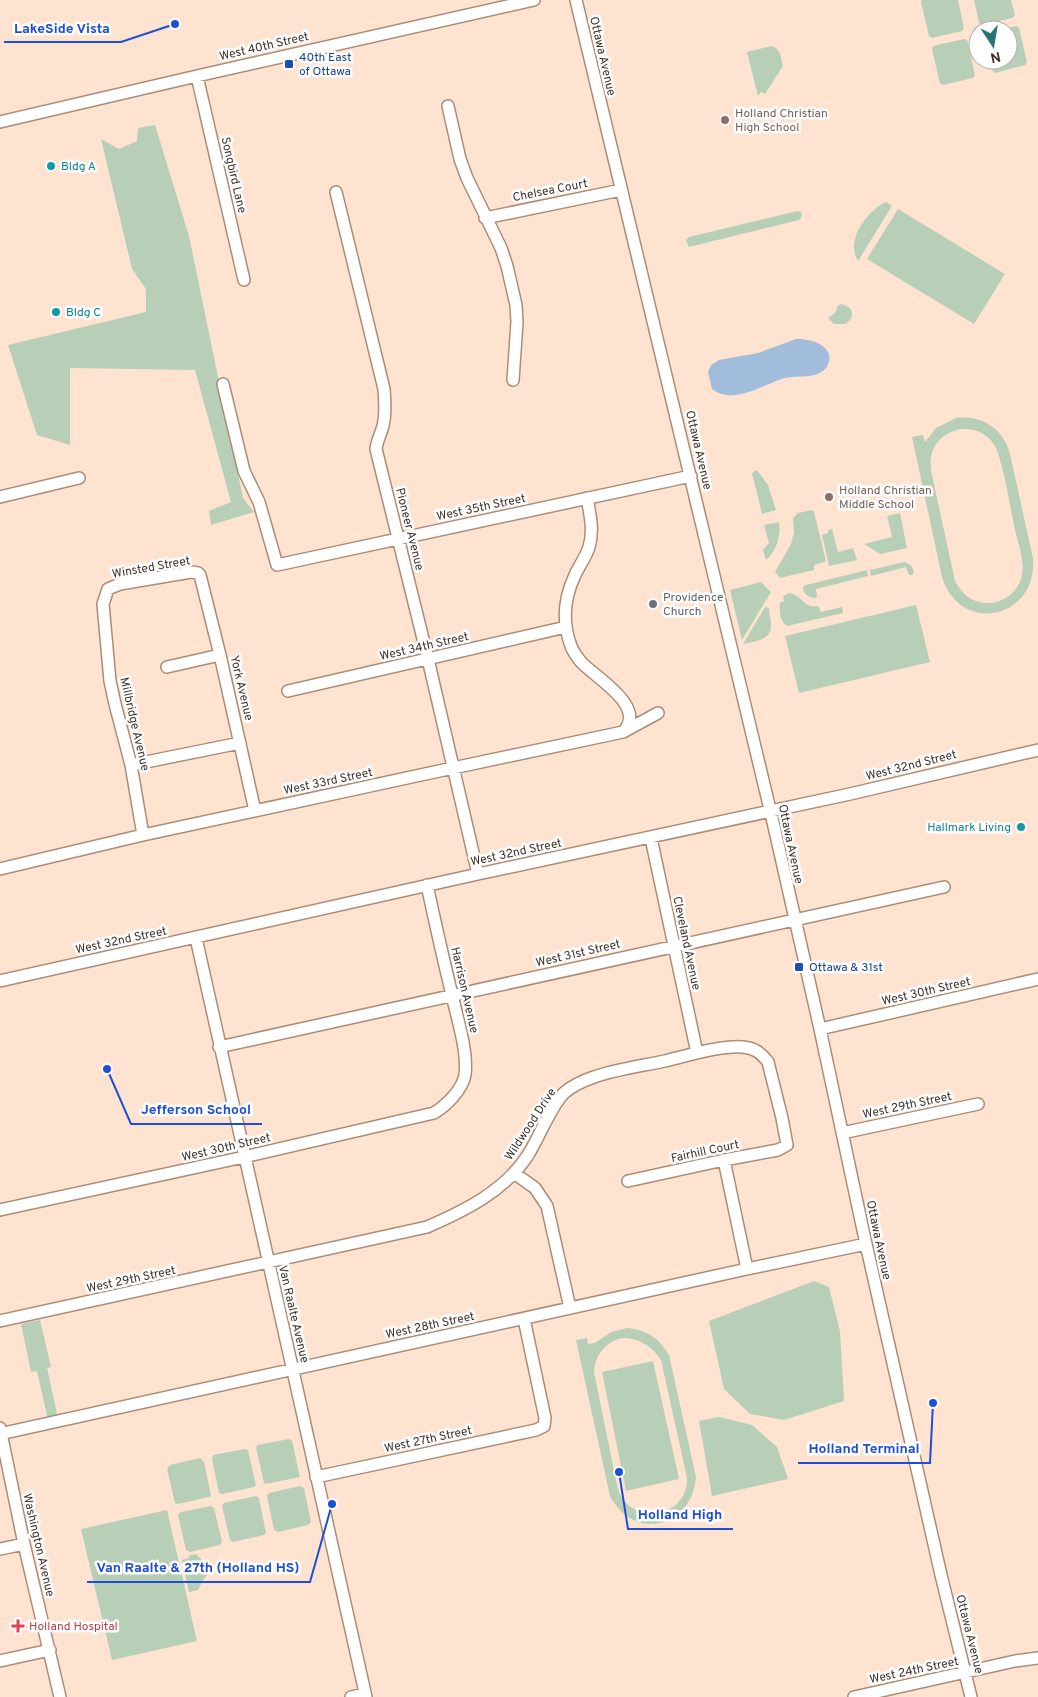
<svg xmlns="http://www.w3.org/2000/svg" width="1038" height="1697" viewBox="0 0 1038 1697" font-family="Overpass,sans-serif">
<style>
.green{fill:#b6cfb6;fill-rule:evenodd}
.water{fill:#a2bddb}
.lines{fill:none;stroke-linecap:round;stroke-linejoin:round}
.minor-casing{stroke:#ad8c77;stroke-width:14}
.minor{stroke:#fff;stroke-width:11}
.transit-dot{fill:#1a4fb4;stroke:#fff;stroke-width:2}
.education-dot{fill:#8d6e63;stroke:#fff;stroke-width:2}
.culture-dot{fill:#0f9aa8;stroke:#fff;stroke-width:2}
.worship-dot{fill:#6b7280;stroke:#fff;stroke-width:2}
.health-dot{fill:#e0444e;stroke:#fff;stroke-width:2}
.labels{text-anchor:middle;stroke-width:5;stroke-linejoin:round;paint-order:stroke}
.street-label{font-size:12px;fill:#3f3129;stroke:#fff}
.transit-label{font-size:12px;fill:#164399;stroke:#fff;text-anchor:start}
.education-label{font-size:12px;fill:#785e54;stroke:#fff;text-anchor:start}
.culture-label{font-size:12px;fill:#0d838f;stroke:#fff;text-anchor:start}
.worship-label{font-size:12px;fill:#5b616d;stroke:#fff;text-anchor:start}
.health-label{font-size:12px;fill:#be3a42;stroke:#fff;text-anchor:start}
.leader{fill:none;stroke:#1d4ed8;stroke-width:2}
.callout-dot{fill:#1d4ed8;stroke:#fff;stroke-width:2}
.callout-label{font-size:14px;text-anchor:middle;font-weight:bold;fill:#1d4ed8;stroke:#fff;stroke-width:5;stroke-linejoin:round;paint-order:stroke}
</style>
<rect width="100%" height="100%" fill="#ffe3d1"/>
<path class="green" d="M922 0H958L964 28 962 31 932 38 929 36 921 2Z
M974 0H1011L1015 15 1012 18 983 25 979 23Z
M1016 26 1019 28 1027 62 1025 65 995 73 992 70 989 60H1008V30H999Z
M964 39 967 40 975 75 973 78 943 85 940 83 932 50 933 46Z
M771 46C781 48 781 58 783 66L765 94 761 92 758 96 747 52Z
M155 125 189 236 243 498 254 512 211 525 209 511 231 502 195 370 70 368V445L37 435 8 345 146 312V289L132 269 101 139 119 149 137 141 138 128Z
M886 202 892 206 858 261C845 240 867 211 886 202Z
M898 209 1005 274 974 324 867 259Z
M797 211 801 212 802 216 799 220 689 247 688 245 686 240 689 237Z
M842 304 850 308C854 315 852 320 845 324H834L828 318 835 313 838 305Z
M956 418C982 415 1003 428 1010 454L1033 558C1038 619 960 636 942 577L912 437 923 435 925 442 936 428ZM961 429C978 428 990 435 997 450 1005 474 1009 500 1014 525 1017 541 1025 559 1022 575 1019 592 1002 604 985 603 971 602 961 593 955 581L931 470C928 449 940 433 961 429Z
M757 470 768 485 776 510 762 514 752 473Z
M812 510 814 512 826 561 814 565V570L780 578 775 572 791 544 794 533 793 518 798 513Z
M900 513 907 548 880 554 864 544 892 537 887 516Z
M779 522C781 535 777 551 766 560L763 550 769 543 764 525Z
M832 529 838 552 853 548 857 560 829 566 822 535 828 533V530Z
M904 562C910 563 912 566 914 572L912 575H909L906 567 871 576 870 570Z
M867 570 868 576 816 589 817 596 816 598C809 598 803 594 803 587L806 585Z
M761 582 771 592 742 640 730 590Z
M789 593C801 594 804 609 818 606L821 612 842 607 843 613 787 626C780 622 779 611 780 603L784 601 783 596Z
M916 605 930 662 799 693 785 636Z
M765 607 769 608C769 614 771 619 771 625 772 640 755 641 743 644Z
M814 1281 829 1287 840 1331 844 1401 784 1420 750 1414 724 1389 709 1321Z
M40 1320 51 1367 47 1368 58 1418 48 1420 37 1371 31 1372 21 1324Z
M627 1328C647 1330 659 1338 669 1355L696 1477C692 1528 634 1542 610 1496L576 1340 587 1338 588 1344 595 1343 611 1332ZM621 1338C639 1338 651 1345 661 1360L687 1478C688 1518 632 1527 618 1490L594 1372C595 1355 605 1343 621 1338Z
M653 1361 679 1479 626 1491 602 1372Z
M719 1417 752 1425 777 1447 788 1479 712 1496 699 1421Z
M289 1439 292 1441 300 1477 266 1484 264 1483 256 1448 258 1445Z
M245 1449 248 1450 256 1485 254 1487 222 1494 219 1493 212 1459 213 1455Z
M200 1458 204 1462 211 1495 209 1497 178 1504 175 1503 167 1469 170 1465Z
M300 1486 304 1488 311 1522 308 1525 278 1532 274 1530 267 1496 269 1493Z
M256 1496 259 1498 266 1533 264 1535 233 1542 230 1540 222 1506 224 1503Z
M211 1506 214 1508 222 1542 220 1545 190 1552 186 1550 178 1515 181 1512Z
M167 1510 197 1641 112 1660 81 1529Z
M196 1554 212 1570 203 1580 198 1590 189 1592 182 1560 189 1558 188 1556Z"/>
<path class="water" d="M796 339C809 338 833 345 829 361 828 365 827 368 823 371 812 379 797 375 785 378 763 384 734 406 712 389L708 372 711 365 719 360 758 353Z"/>
<g class="lines">
<g class="minor-casing">
<path id="minor" d="M576 0 773 822 820 1029 866 1244 941 1575 971 1697
M197 76 244 280
M448 106 460 159 467 178 501 248 507 266 516 305 517 322 513 380
M0 122 197 76 534 0
M336 192 384 389C385 401 386 414 383 426 381 434 377 440 376 449L428 659 478 874
M485 218 621 190
M223 384 244 471 259 502 277 565 691 476
M0 497 79 478
M587 498C590 514 594 531 589 547 586 557 579 566 575 575 564 598 562 622 571 646 573 652 577 657 581 662 596 678 648 707 623 732
M167 667 220 655
M288 691 566 627
M131 765 240 743
M143 835 131 765 115 704 110 681 103 604 108 589 120 584 191 572 198 573 200 575 220 655 255 811
M651 838 697 1053
M0 869 143 835 453 768 623 732 658 713
M196 938 366 1697
M0 981 478 874 850 794 1038 750
M820 1029 1038 979
M219 1047 944 887
M842 1133 978 1104
M724 1160 747 1269
M514 1173 535 1188 547 1206 570 1308
M0 1210 244 1157 434 1113C447 1105 462 1090 465 1075 468 1051 457 1018 452 995 443 958 435 922 427 885
M0 1321 427 1227C464 1211 505 1191 528 1155 539 1138 550 1107 564 1093 572 1086 585 1080 594 1077 617 1069 641 1066 665 1061 686 1056 722 1045 743 1047 755 1048 761 1053 768 1062L782 1118 787 1145 778 1150 724 1160 628 1181
M0 1428 24 1544 60 1697
M0 1434 747 1269 866 1244
M316 1477 536 1430 544 1426 545 1418 524 1319
M0 1549 24 1544
M0 1661 50 1650
M351 1697 365 1694
M854 1697 1015 1661 1038 1658"/>
</g>
<use href="#minor" class="minor"/>
</g>
<g class="transit-dot">
<rect x="284" y="59" width="10" height="10" rx="2.5"/>
<rect x="794" y="962" width="10" height="10" rx="2.5"/>
</g>
<g class="education-dot">
<circle cx="725" cy="120" r="5"/>
<circle cx="829" cy="497" r="5"/>
</g>
<g class="culture-dot">
<circle cx="51" cy="166" r="5"/>
<circle cx="56" cy="312" r="5"/>
<circle cx="1021" cy="827" r="5"/>
</g>
<circle class="worship-dot" cx="653" cy="604" r="5"/>
<path class="health-dot" d="M15.5 1618.5h5v5h5v5h-5v5h-5v-5h-5v-5h5z"/>
<g class="labels">
<g class="street-label">
<text transform="translate(264 46) rotate(-13)" y="4">West 40th Street</text>
<text transform="translate(603 56) rotate(77)" y="4">Ottawa Avenue</text>
<text transform="translate(234 175) rotate(77)" y="4">Songbird Lane</text>
<text transform="translate(550 190) rotate(-11)" y="4">Chelsea Court</text>
<text transform="translate(699 450) rotate(77)" y="4">Ottawa Avenue</text>
<text transform="translate(481 507) rotate(-12)" y="4">West 35th Street</text>
<text transform="translate(410 529) rotate(76)" y="4">Pioneer Avenue</text>
<text transform="translate(151 567) rotate(-10)" y="4">Winsted Street</text>
<text transform="translate(424 646) rotate(-13)" y="4">West 34th Street</text>
<text transform="translate(242 688) rotate(77)" y="4">York Avenue</text>
<text transform="translate(135 724) rotate(77)" y="4">Millbridge Avenue</text>
<text transform="translate(911 765) rotate(-14)" y="4">West 32nd Street</text>
<text transform="translate(328 781) rotate(-12)" y="4">West 33rd Street</text>
<text transform="translate(791 844) rotate(78)" y="4">Ottawa Avenue</text>
<text transform="translate(516 852) rotate(-12)" y="4">West 32nd Street</text>
<text transform="translate(121 940) rotate(-12)" y="4">West 32nd Street</text>
<text transform="translate(687 943) rotate(78)" y="4">Cleveland Avenue</text>
<text transform="translate(578 953) rotate(-13)" y="4">West 31st Street</text>
<text transform="translate(465 990) rotate(77)" y="4">Harrison Avenue</text>
<text transform="translate(926 991) rotate(-13)" y="4">West 30th Street</text>
<text transform="translate(907 1105) rotate(-12)" y="4">West 29th Street</text>
<text transform="translate(530 1124) rotate(-57)" y="4">Wildwood Drive</text>
<text transform="translate(226 1147) rotate(-13)" y="4">West 30th Street</text>
<text transform="translate(705 1151) rotate(-12)" y="4">Fairhill Court</text>
<text transform="translate(879 1240) rotate(78)" y="4">Ottawa Avenue</text>
<text transform="translate(131 1279) rotate(-12)" y="4">West 29th Street</text>
<text transform="translate(294 1314) rotate(77)" y="4">Van Raalte Avenue</text>
<text transform="translate(430 1325) rotate(-12)" y="4">West 28th Street</text>
<text transform="translate(428 1439) rotate(-12)" y="4">West 27th Street</text>
<text transform="translate(39 1545) rotate(77)" y="4">Washington Avenue</text>
<text transform="translate(970 1634) rotate(76)" y="4">Ottawa Avenue</text>
<text transform="translate(914 1670) rotate(-12)" y="4">West 24th Street</text>
</g>
<g class="transit-label">
<text x="299" y="61">40th East<tspan x="299" dy="14">of Ottawa</tspan></text>
<text x="809" y="971">Ottawa &amp; 31st</text>
</g>
<g class="education-label">
<text x="735" y="117">Holland Christian<tspan x="735" dy="14">High School</tspan></text>
<text x="839" y="494">Holland Christian<tspan x="839" dy="14">Middle School</tspan></text>
</g>
<g class="culture-label">
<text x="61" y="170">Bldg A</text>
<text x="66" y="316">Bldg C</text>
<text x="1011" y="831" text-anchor="end">Hallmark Living</text>
</g>
<g class="worship-label">
<text x="663" y="601">Providence<tspan x="663" dy="14">Church</tspan></text>
</g>
<g class="health-label">
<text x="29" y="1630">Holland Hospital</text>
</g>
</g>
<path class="leader" d="M175 24L121 42H4M107 1069L131 1124H262M933 1403L930 1463H798M619 1472L628 1529H733M332 1504L310 1582H87"/>
<g class="callout-dot">
<circle cx="175" cy="24" r="5"/>
<circle cx="107" cy="1069" r="5"/>
<circle cx="933" cy="1403" r="5"/>
<circle cx="619" cy="1472" r="5"/>
<circle cx="332" cy="1504" r="5"/>
</g>
<g class="callout-label">
<text x="62" y="33">LakeSide Vista</text>
<text x="196" y="1114">Jefferson School</text>
<text x="864" y="1453">Holland Terminal</text>
<text x="680" y="1519">Holland High</text>
<text x="198" y="1572">Van Raalte &amp; 27th (Holland HS)</text>
</g>
<g transform="translate(993 45) rotate(168)"><circle r="24" fill="#ffffff" stroke="#b2ada9"/>
<path d="M0-4L9 19L0 12L-9 19Z" fill="#297375"/>
<text y="-8" font-size="14" font-weight="bold" text-anchor="middle" fill="#3f3129">N</text>
</g>
</svg>
